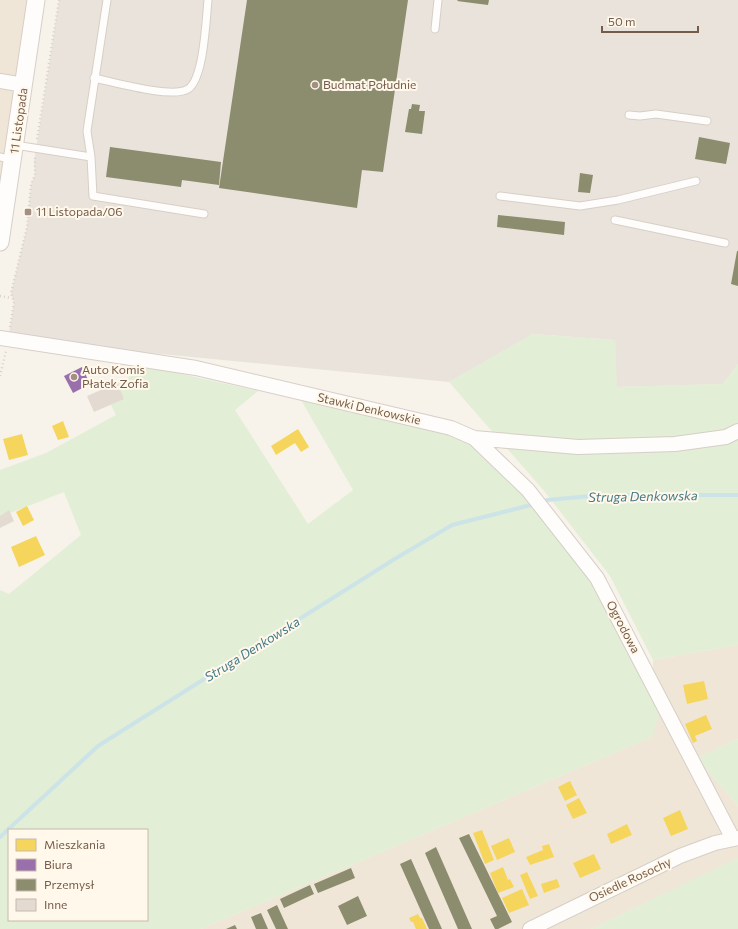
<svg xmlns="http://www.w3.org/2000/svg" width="738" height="929" viewBox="0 0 738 929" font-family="Commissioner,sans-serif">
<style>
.residential{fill:#f0e6d7}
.industrial{fill:#eae3db}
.green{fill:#e2eed5;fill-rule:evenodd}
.homes{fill:#f6d55c}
.offices{fill:#9970ab}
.industry{fill:#8c8c6e}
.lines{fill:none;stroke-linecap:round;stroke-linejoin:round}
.stream{stroke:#cce4e7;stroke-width:4}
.building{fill:#e3dbd2}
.service-casing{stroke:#d6cfc7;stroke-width:9}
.minor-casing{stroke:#d6cfc7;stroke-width:16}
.tertiary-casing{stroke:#d6cfc7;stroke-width:19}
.path{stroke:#d8d1cb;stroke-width:2.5;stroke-dasharray:1 3;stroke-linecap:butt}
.service{stroke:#fefdfc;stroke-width:7}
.minor{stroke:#fefdfc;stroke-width:14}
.tertiary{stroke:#fefdfc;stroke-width:17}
.poi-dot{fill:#a29182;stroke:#fff8eb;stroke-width:1.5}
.labels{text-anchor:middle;stroke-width:4;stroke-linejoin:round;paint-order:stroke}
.poi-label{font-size:12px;fill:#755c4a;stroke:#fff8eb;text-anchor:start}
.street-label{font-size:12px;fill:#755c4a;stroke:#fff8eb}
.water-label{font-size:13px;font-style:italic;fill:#437a89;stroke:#fff8eb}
</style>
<rect width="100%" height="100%" fill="#f7f3ea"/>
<path class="residential" d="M0 0H36L0 242Z
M738 645V739L697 758 738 806V858L591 929H201L652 737 653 660Z"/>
<path class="industrial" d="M59 0H738V364L723 384 616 387 615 340 533 334 449 382 8 339 14 303 11 293 27 227 31 184 35 175 34 162Z"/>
<path class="green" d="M532 334 615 340 617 387 723 384 738 364V645L653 660 610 576 545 492 449 382Z
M150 367 258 391 235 410 308 524 353 490 297 393 474 438 597 578 663 703 652 737 201 929H0V590L9 594 81 535 64 492 0 517V470L46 453 116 415 103 389ZM9 830H147V920H9Z
M738 739V806L697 758Z
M738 857V929H591L737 858Z"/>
<path class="homes" d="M63 421 69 437 58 440 52 426Z
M298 429 309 447 301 452 295 443 276 455 271 446Z
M22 434 28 455 9 460 3 439Z
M27 506 34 520 23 526 16 512Z
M36 536 45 555 19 567 11 547Z
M704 681 708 699 687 704 683 685Z
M706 715 712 729 695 736 697 741 693 743 685 724Z
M570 781 577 795 565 801 558 787Z
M579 798 587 813 573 819 566 805Z
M680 810 688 829 671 836 663 818Z
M627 824 632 835 611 844 607 834Z
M482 830 494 860 485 864 473 833Z
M509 838 515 852 497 860 491 846Z
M549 844 554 857 530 865 526 857 543 850 542 846Z
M594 854 601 869 580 878 573 863Z
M503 867 508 880 510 879 514 887 498 893 490 873Z
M527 872 538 896 530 899 520 875Z
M557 879 560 887 544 893 541 884Z
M522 889 529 905 509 913 502 898Z
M418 914 420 918H422L427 929H416L413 922H411L409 918Z"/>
<path class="offices" d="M82 367 90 384 73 393 64 376Z"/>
<path class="industry" d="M247 0H408L383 172 362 170 357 208 219 188Z
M458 0H489L488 5 457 1Z
M412 104 420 105 419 111H425L422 134 405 132 409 109H411Z
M699 137 730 143 726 164 695 159Z
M110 147 221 162 219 185 182 180 181 187 106 177Z
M580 173 593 175 590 193 578 192Z
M498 215 565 222 564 235 497 227Z
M737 251H738V286L731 284Z
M469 834 512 922 498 929H495L490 919 497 916 459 838Z
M436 847 472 929H458L425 853Z
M411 859 442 929H429L400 864Z
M351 868 355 878 318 893 314 884Z
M310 885 314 894 284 908 280 899Z
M358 896 367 916 347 925 338 906Z
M277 905 288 929H276L267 910Z
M261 913 268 929H256L251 917Z
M235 925 237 929H226Z"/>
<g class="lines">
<path class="stream" d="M547 500 602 495H738
M0 837 98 746 393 560 452 525 531 505"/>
</g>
<path class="building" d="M117 383 124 399 94 412 87 396Z
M9 510 14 521 0 528V516Z"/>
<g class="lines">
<g class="service-casing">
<path id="service" d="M435 29 438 0
M94 78C114 82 172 99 188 89 204 79 206 19 208 0
M629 115 640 116 656 114 707 121
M15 145 91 157 93 196 204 214
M0 157 13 160
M91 157 87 131 107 0
M500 196 580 206 618 200 696 181
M615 220 725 243"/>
</g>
<g class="minor-casing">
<path id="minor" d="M0 81 24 85
M0 338 196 368 451 428 474 438 578 447 675 444 726 437 738 431
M474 438 528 490 597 578 733 839
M530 929 680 856 715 843 738 838"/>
</g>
<g class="tertiary-casing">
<path id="tertiary" d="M0 242 36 0"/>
</g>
<path class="path" d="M37 139 59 0
M0 296 12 298
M10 327 14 302 11 293 27 227 31 184 35 175V156
M0 376 6 351"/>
<use href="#service" class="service"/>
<use href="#minor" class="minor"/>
<use href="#tertiary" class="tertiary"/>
</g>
<g class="poi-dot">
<circle cx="315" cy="85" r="4"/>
<rect x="24" y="208" width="8" height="8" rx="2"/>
<circle cx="74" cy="377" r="4"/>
</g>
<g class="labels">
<g class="poi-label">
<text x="323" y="89">Budmat Południe</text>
<text x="36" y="216">11 Listopada/06</text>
<text x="82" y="374">Auto Komis<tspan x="82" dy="14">Płatek Zofia</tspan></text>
</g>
<g class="street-label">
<text transform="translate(19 121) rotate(-82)" y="4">11 Listopada</text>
<text transform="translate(369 409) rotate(13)" y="4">Stawki Denkowskie</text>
<text transform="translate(623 627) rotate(62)" y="4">Ogrodowa</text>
<text transform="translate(630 880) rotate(-25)" y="4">Osiedle Rosochy</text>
</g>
<g class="water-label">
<text transform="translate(643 496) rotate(-1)" y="5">Struga Denkowska</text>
<text transform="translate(252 649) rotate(-32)" y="5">Struga Denkowska</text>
</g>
</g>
<rect x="8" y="829" width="140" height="92" fill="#fff8eb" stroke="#c8baab"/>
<rect x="16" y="839" width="20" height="12" fill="#f6d55c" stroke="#c8baab"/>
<text x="44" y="849" font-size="12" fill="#755c4a">Mieszkania</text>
<rect x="16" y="859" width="20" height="12" fill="#9970ab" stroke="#c8baab"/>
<text x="44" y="869" font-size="12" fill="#755c4a">Biura</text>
<rect x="16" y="879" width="20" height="12" fill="#8c8c6e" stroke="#c8baab"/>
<text x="44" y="889" font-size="12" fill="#755c4a">Przemysł</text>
<rect x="16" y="899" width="20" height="12" fill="#e3dbd2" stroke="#c8baab"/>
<text x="44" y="909" font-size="12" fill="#755c4a">Inne</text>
<path d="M602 26v6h96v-6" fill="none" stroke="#755c4a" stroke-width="2"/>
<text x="608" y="26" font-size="12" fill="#755c4a" stroke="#fff8eb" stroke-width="3" paint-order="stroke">50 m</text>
</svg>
